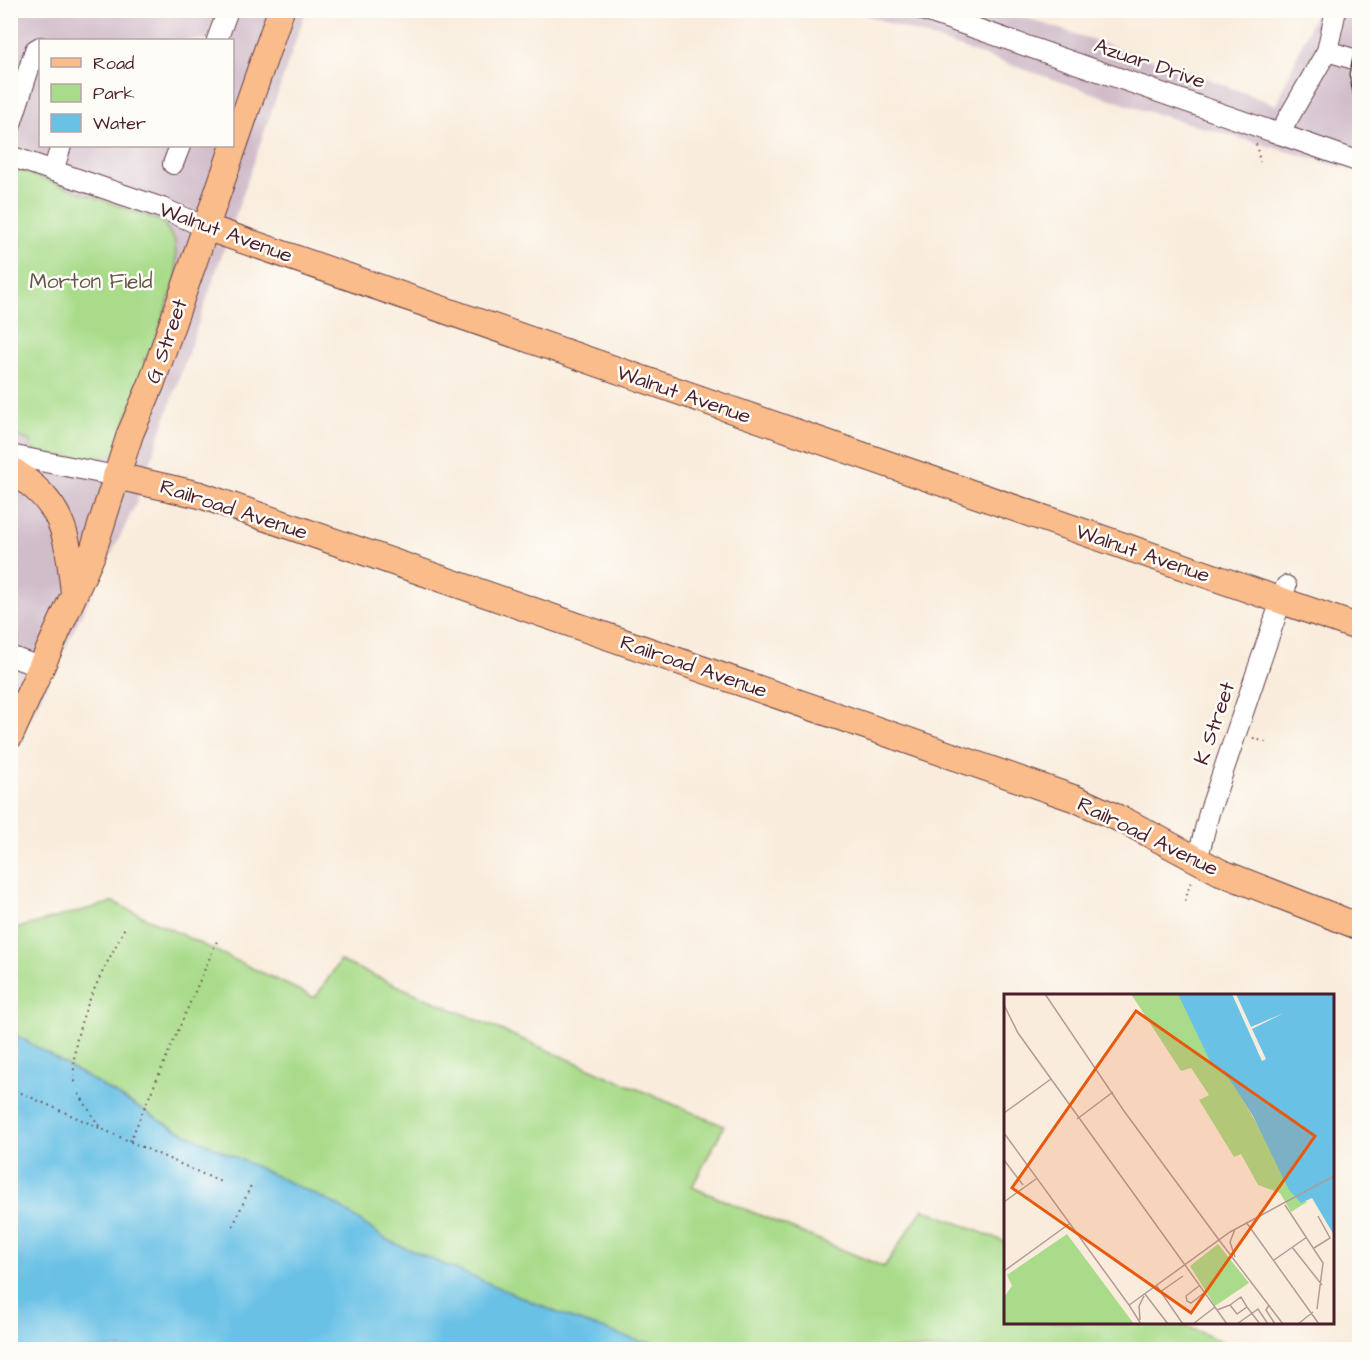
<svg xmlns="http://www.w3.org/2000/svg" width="1370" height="1360" viewBox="0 0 1370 1360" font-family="'Architects Daughter',sans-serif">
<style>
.industrial{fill:#d1bdca;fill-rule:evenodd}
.green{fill:#a9db8a;stroke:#7a7d5a;stroke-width:1.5}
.water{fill:#69c1e6;stroke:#5a7088;stroke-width:1.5}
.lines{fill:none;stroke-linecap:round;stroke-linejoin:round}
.minor-casing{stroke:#643e46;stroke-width:22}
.major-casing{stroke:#643e46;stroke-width:28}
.path{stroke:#643e46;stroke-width:2;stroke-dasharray:1.5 4.5;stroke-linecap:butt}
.minor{stroke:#fff;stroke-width:20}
.major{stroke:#f9bc8a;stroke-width:26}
.rail-casing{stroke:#4a1f2b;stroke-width:7}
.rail{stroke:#fdfcf7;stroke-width:4.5;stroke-dasharray:14;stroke-linecap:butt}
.labels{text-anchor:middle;stroke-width:5;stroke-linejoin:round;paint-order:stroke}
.street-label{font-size:21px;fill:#4a1f2b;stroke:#fdfcf7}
.park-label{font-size:21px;fill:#665748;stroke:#fdfcf7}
.inset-road{fill:none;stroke:#b39a95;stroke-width:1.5}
.view{fill:#e8590c;fill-opacity:0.15;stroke:#e8590c;stroke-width:3}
.inset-edge{fill:none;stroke:#4a1f2b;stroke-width:3}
</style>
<rect width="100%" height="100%" fill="#fdfcf7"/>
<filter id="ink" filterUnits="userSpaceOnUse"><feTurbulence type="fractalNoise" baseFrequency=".0167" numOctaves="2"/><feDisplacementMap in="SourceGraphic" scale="12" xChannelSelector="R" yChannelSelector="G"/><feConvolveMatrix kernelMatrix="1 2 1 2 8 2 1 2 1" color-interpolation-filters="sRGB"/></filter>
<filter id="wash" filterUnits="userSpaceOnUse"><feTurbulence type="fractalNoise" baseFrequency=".008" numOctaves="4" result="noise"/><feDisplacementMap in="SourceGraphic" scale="24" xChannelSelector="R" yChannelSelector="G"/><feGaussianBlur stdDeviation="1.35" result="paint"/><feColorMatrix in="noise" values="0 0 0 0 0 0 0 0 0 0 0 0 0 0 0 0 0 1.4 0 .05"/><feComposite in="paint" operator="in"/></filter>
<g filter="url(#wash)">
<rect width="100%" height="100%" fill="#f9ecdc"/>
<path class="industrial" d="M11 11H306L136 504 11 757ZM40 40H232V146H40Z
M854 11H1005L1188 71 1276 105 1316 11H1359V172L1142 110Z"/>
<path class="green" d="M11 167 163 222 175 241 177 277 150 354 144 359 145 366 114 454 109 456C82 457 57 459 31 449V441L11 434Z
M113 902 315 998 340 961 724 1126 692 1187 884 1267 923 1209 1005 1242 1006 1322 1180 1323 1237 1349H598L11 1065V930Z"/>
<path class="water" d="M11 1032 170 1126 337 1205 387 1240 570 1318 639 1341 698 1349H11Z"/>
</g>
<g filter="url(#ink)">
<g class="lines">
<g class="minor-casing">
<path id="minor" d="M923 10 1360 162
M217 40 228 10
M1327 51 1360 61
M10 127 35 50 40 47
M1279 134 1327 51 1336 10
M10 156 162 208 205 227
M173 164 180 146
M53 171 61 146
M10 455 116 476
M10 656 42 668
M1197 861 1209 813 1286 586"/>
</g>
<g class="major-casing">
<path id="major" d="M205 227 1360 628
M10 469C65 505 67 532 74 593
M116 476 200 495 1076 799 1127 822 1220 872 1360 927
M10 736 91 557 130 434 151 385 281 10"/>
</g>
<path class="path" d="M1256 144 1260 162
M1253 738 1268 743
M1185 901 1192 878
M75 1082C67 1028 103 974 125 927
M10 1088 223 1183
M79 1094 99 1126
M130 1141 217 941
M233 1226 252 1183"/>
<use href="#minor" class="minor"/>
<use href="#major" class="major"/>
<g class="rail-casing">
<path id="rail" d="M1360 41 1352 74 1360 112"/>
</g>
<use href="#rail" class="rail"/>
</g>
</g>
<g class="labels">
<g class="street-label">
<text transform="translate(1150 63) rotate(19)" y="7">Azuar Drive</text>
<text transform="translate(226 232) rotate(20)" y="7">Walnut Avenue</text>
<text transform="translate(166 341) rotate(-71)" y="7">G Street</text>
<text transform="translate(684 394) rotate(19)" y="7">Walnut Avenue</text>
<text transform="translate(234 509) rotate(18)" y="7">Railroad Avenue</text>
<text transform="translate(1143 553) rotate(19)" y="7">Walnut Avenue</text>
<text transform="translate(694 666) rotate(19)" y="7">Railroad Avenue</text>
<text transform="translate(1214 723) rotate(-71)" y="7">K Street</text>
<text transform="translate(1148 836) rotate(26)" y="7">Railroad Avenue</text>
</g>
<g class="park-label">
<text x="91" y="288">Morton Field</text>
</g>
</g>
<g transform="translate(1004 994)">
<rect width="330" height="330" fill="#f9ecdc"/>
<path d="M127 0H177L296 204 303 208 287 218 276 199 254 191 237 160 230 163 195 106 205 101 187 74 177 77ZM63 240 130 330H0V303L8 292 3 281ZM214 250 245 289 211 312 186 272Z" fill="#a9db8a"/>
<path d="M174 0H330V241L308 204 297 209 285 196 249 122 226 86 207 69Z" fill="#69c1e6"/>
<path d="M228 0H232L247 33 280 19 248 35 262 65 258 67Z" fill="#f9ecdc"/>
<path class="inset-road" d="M41 0 120 117 215 246M0 11 14 39 181 271M0 119 47 85M73 125 109 98M0 139 125 311M0 166 19 191M0 208 32 185M281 211 319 269 313 315M242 228 315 330M215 246 279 330M288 253 318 291M310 254 326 244 314 222M231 263 226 248 231 235M270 266 303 243M181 271 223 330M0 277 65 230M152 291 179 330M195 292 182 302 183 307 187 309 200 299M156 298 179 282M141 300 164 330M226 311 237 303 243 313M265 311 262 316 271 330M213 316 226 311 233 320 243 313 256 330M136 326 135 312 140 302M137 330 125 311 128 309 226 238 330 182M189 330 211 313M233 330 254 315 264 330M294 330 309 318"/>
<path class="view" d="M132 17 311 142 187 319 8 194Z"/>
<rect width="330" height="330" class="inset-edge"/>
</g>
<rect width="1370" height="1360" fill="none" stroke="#fdfcf7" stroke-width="36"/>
<rect x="39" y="39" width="195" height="108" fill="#fdfcf7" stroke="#b5a4a5" stroke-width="1.5"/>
<rect x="51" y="58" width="30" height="9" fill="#f9bc8a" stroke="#b5a4a5" stroke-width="1.5"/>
<text x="93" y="69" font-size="18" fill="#4a1f2b">Road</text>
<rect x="51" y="84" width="30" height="18" fill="#a9db8a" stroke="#b5a4a5" stroke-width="1.5"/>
<text x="93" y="99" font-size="18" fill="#4a1f2b">Park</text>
<rect x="51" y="114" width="30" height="18" fill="#69c1e6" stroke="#b5a4a5" stroke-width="1.5"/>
<text x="93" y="129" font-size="18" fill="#4a1f2b">Water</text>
</svg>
